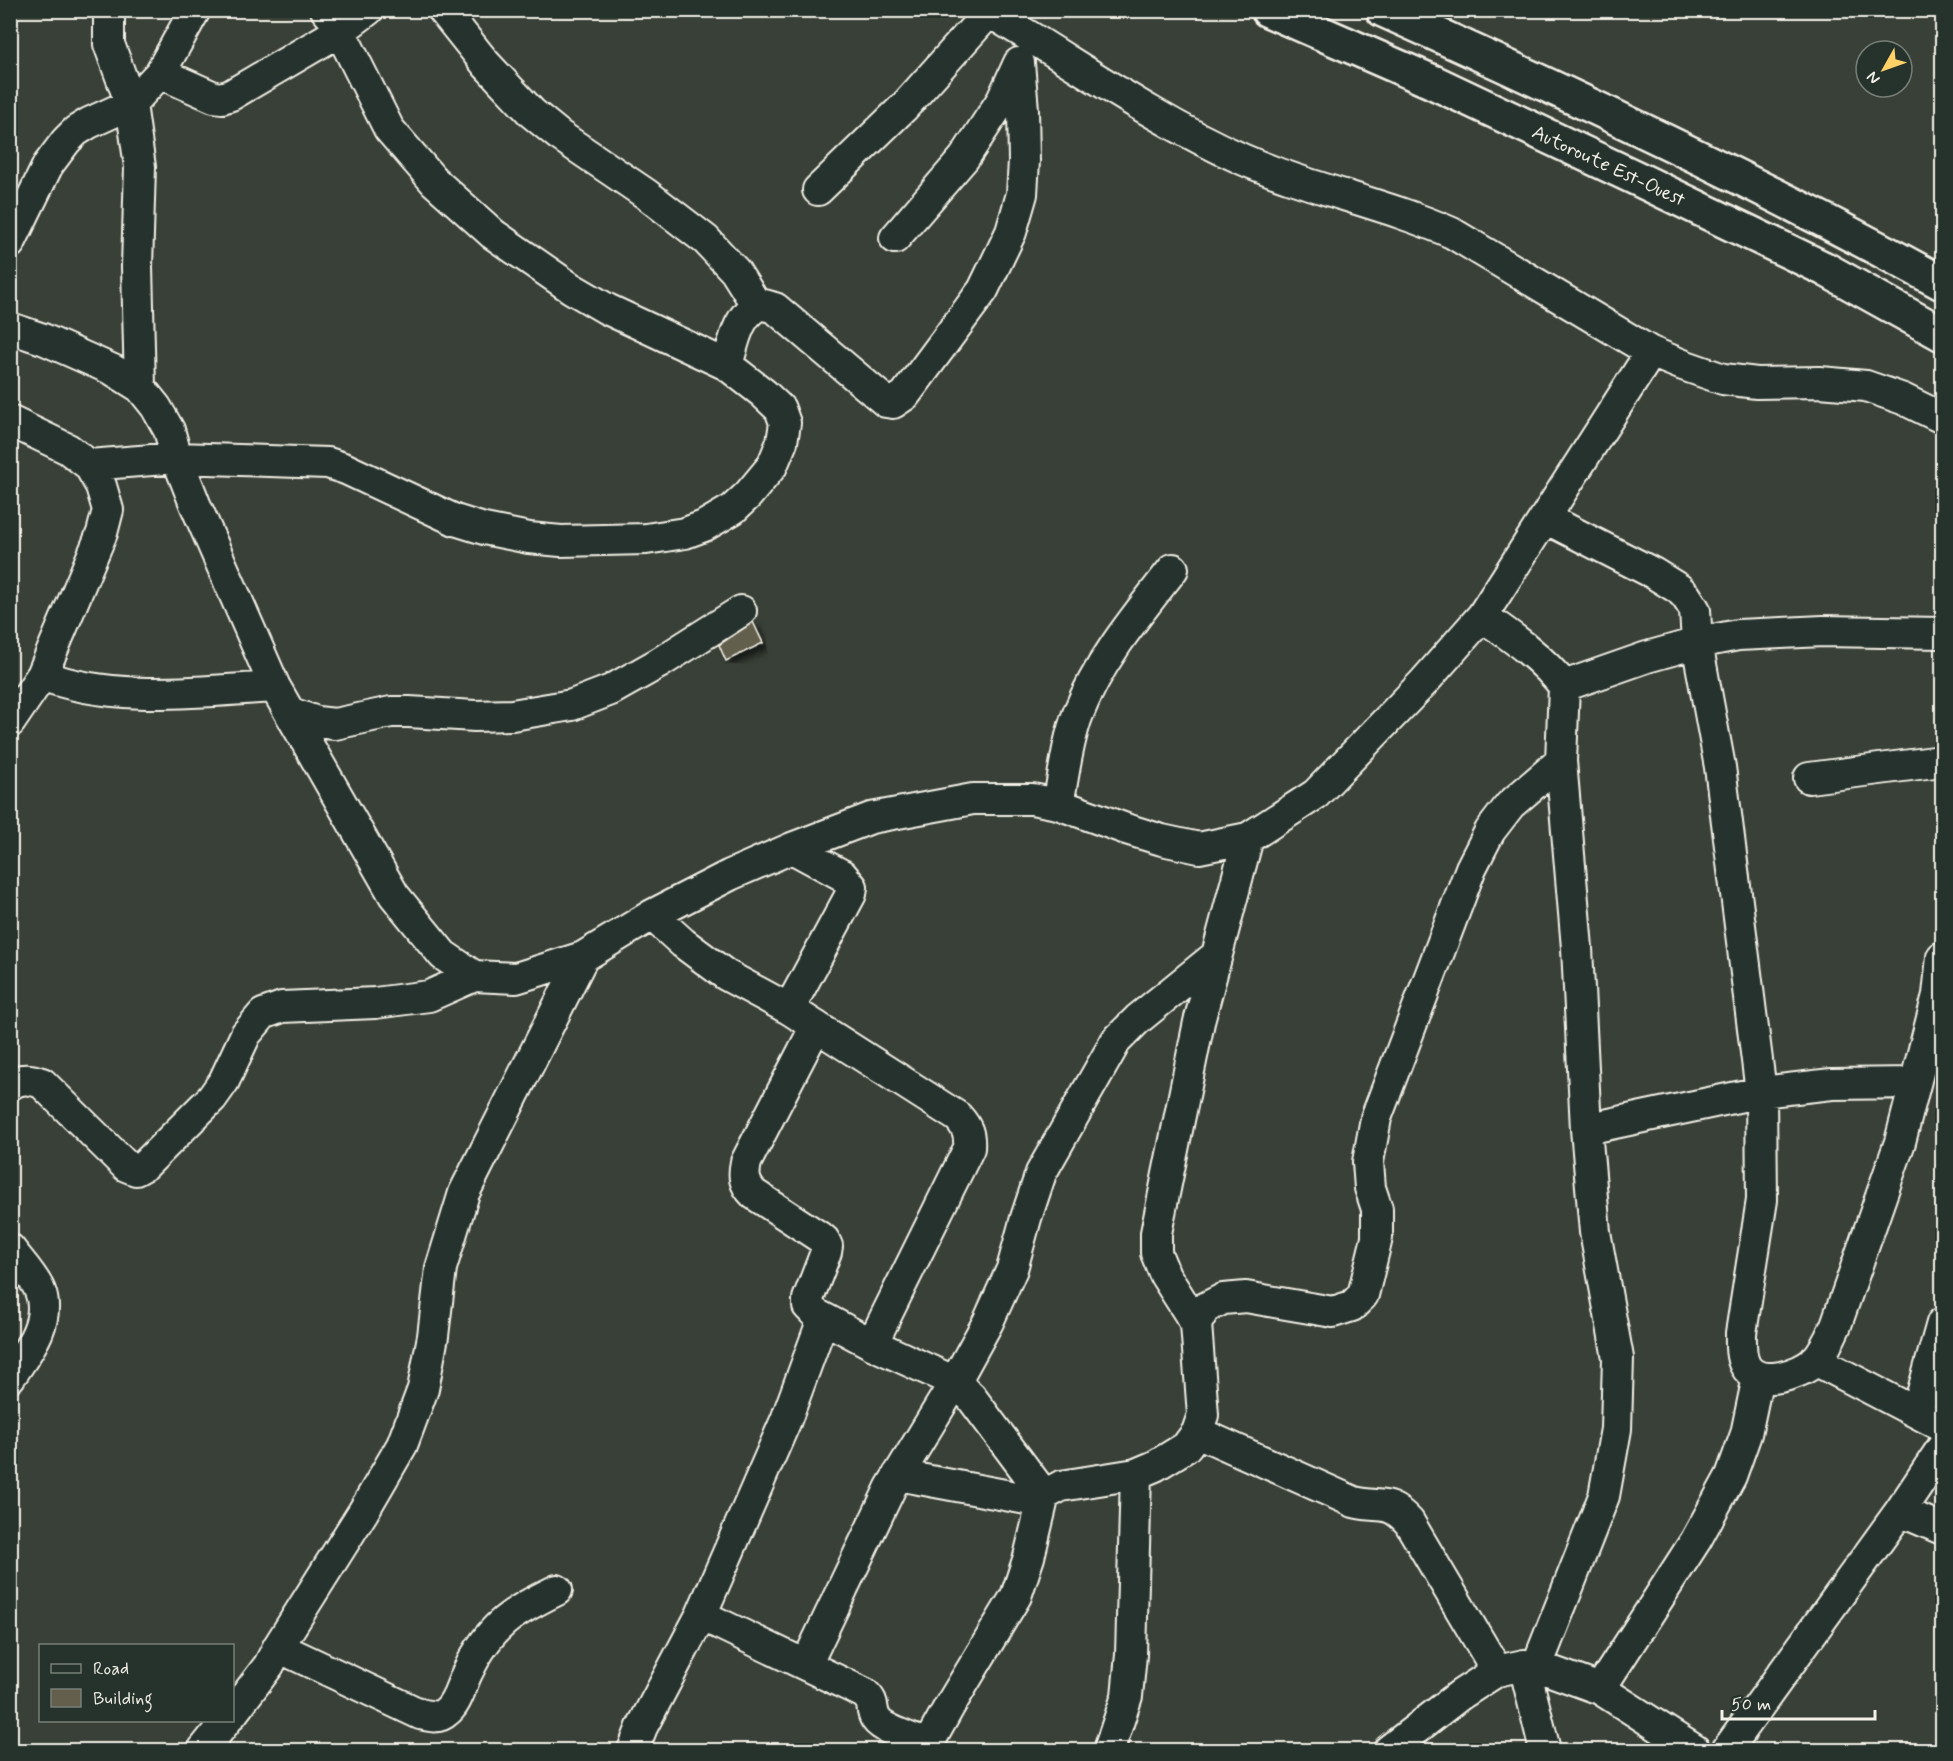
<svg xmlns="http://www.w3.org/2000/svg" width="1953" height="1761" viewBox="0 0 1953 1761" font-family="Mynerve,sans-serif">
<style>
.building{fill:#645f4d;stroke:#f4f1e8;stroke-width:1.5;filter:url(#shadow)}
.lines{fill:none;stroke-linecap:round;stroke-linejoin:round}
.minor-casing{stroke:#f4f1e8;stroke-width:34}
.highway-casing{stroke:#f4f1e8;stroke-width:38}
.minor{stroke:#26332d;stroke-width:30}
.highway{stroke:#26332d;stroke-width:33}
.labels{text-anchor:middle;stroke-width:6;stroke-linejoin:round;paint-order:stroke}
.street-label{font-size:20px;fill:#f4f1e8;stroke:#26332d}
</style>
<defs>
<filter id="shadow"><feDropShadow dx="5.5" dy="5.5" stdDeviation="3" flood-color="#0009"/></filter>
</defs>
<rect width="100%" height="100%" fill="#394037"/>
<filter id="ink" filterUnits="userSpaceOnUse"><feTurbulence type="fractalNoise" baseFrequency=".0167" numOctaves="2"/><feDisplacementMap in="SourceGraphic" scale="12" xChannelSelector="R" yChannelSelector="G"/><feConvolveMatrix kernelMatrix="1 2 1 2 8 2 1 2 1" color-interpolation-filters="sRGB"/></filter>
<g filter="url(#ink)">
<path class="building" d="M753 622 763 643 726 661 719 645Z"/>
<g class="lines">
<g class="minor-casing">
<path id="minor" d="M109 10V44L131 104 140 167 137 267 140 387
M443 10 486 64 532 113 559 135 646 194 706 240 735 271 757 306
M986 10C1071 60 1152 119 1242 159 1310 189 1384 203 1452 233L1651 352 1683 365 1723 379 1757 383 1820 382 1866 386 1903 399 1942 418
M160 73 214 97 222 98 231 95 340 31 368 10
M818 190 904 107 989 12
M895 238 964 158 1002 100 1018 65
M10 243 48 165 66 141 76 131 89 123 131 104 160 73 195 10
M10 328 43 339 113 370 140 387 156 407 169 430 177 458 195 504 275 687 394 895 443 955 474 976 516 978 583 957 652 915 730 875 792 848 871 818 973 799H1032L1058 804 1126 829 1162 840 1199 848 1248 838 1316 794 1424 682 1482 616 1651 352
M727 365C733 347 737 316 757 306 763 303 769 307 775 308L886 402 893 403 905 395 983 290 1011 232 1022 194 1024 161 1023 110 1019 63
M10 421 68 449 89 465 101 486 108 510 102 533 42 675
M89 465 177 458 328 463 346 469 455 520 484 529 529 538 561 541 646 539 685 533 704 526 733 509 748 495 772 466 782 442 785 423 780 409 763 393 727 365 607 309 571 288 493 234 434 181 389 129 334 19 326 10
M1545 518 1653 573 1679 589 1686 596 1695 610 1697 643 1720 767 1761 1092 1762 1200 1741 1333C1741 1344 1740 1355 1745 1365 1757 1389 1800 1375 1815 1361 1825 1350 1830 1338 1836 1325L1900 1142 1938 995 1942 957
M1482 616C1512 637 1541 657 1564 686L1561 761 1577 948 1586 1129 1595 1232 1618 1358 1616 1429 1604 1496 1537 1666
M1564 686 1647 657 1697 643 1738 635 1823 631 1942 633
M291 713 317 722 335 724 391 712H409L475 716 512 715 572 705 611 690 659 663 741 611
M10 722 42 675C113 703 201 691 275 687
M1809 778 1942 761
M1058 804C1064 775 1067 742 1078 714 1099 660 1138 614 1173 569
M652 915 683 943 726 975 789 1009 958 1117C967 1127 970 1134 969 1148L872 1344
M789 1009 851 894 852 887 842 875 792 848
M816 1026 746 1162C743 1176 744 1184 754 1194L824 1240 827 1246 826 1252 808 1299V1306L816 1314 872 1344 955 1382 971 1397 1044 1495
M10 1085C20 1077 31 1079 42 1083L126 1166 136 1170 145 1165 212 1098 224 1081 246 1034 263 1014 282 1007 375 1003 429 996 474 976
M1586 1129 1761 1092 1832 1084 1914 1083
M10 1249C19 1261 35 1278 40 1291 52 1322 26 1353 10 1377
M1196 1324 1165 1275 1156 1253V1233L1199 1022 1248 838
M1815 1360 1942 1426
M1917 1412 1942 1323
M1197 1432 1354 1502C1380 1509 1387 1498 1409 1522L1497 1671
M898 1475 1042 1502
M1900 1511 1942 1529
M701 1615 864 1693C877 1704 869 1708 876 1719 882 1729 915 1740 928 1745
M278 1647 420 1714C429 1716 439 1719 446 1712 458 1703 461 1684 468 1671 490 1625 512 1612 557 1590
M806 1665 891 1487 955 1382 988 1322 1012 1269 1026 1218 1041 1173 1116 1041 1138 1019 1217 955
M1524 1665 1545 1750
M1600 1689 1696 1540 1731 1476 1746 1434 1758 1377
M232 1714 269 1665 278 1647 363 1512 402 1445 423 1389 433 1336 441 1268 464 1193 583 957
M203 1750 227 1720
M633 1750 642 1727 701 1615 786 1420 823 1319
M925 1750 949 1707 1016 1596 1029 1557 1044 1495 1061 1486 1136 1474 1155 1466 1186 1447 1197 1432 1203 1415 1196 1324 1205 1308 1223 1299 1246 1297 1333 1312 1352 1306 1363 1295 1377 1238V1209L1370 1188 1368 1162 1376 1118 1471 868 1490 831 1510 805 1561 761
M1109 1750 1127 1696 1131 1655 1136 1474
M1389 1750 1460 1695 1497 1671 1524 1665 1537 1666 1600 1689 1695 1750
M1727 1750 1900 1511 1942 1448"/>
</g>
<g class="highway-casing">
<path id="highway" d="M1268 10 1433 82 1636 178 1825 269 1942 334
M1383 10C1572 95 1761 184 1942 283"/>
</g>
<use href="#minor" class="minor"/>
<use href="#highway" class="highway"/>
</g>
</g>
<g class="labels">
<g class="street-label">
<text transform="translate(1609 165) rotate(25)" y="7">Autoroute Est-Ouest</text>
</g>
</g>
<rect width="1953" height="1761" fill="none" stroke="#26332d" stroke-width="36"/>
<rect x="18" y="18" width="1917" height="1725" fill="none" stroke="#f4f1e8" stroke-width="2" filter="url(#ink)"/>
<rect x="39" y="1644" width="195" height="78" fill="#26332d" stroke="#787f78" stroke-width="1.5"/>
<rect x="51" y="1664" width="30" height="9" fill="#26332d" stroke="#787f78" stroke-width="1.5"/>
<text x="93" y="1674" font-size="18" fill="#f4f1e8">Road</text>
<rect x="51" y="1689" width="30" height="18" fill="#645f4d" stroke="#787f78" stroke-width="1.5"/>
<text x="93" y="1704" font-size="18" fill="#f4f1e8">Building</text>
<g transform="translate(1884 69) rotate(230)"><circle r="28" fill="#26332d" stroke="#787f78" stroke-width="1.5"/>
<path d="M0-4.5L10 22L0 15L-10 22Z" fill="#ffd166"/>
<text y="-9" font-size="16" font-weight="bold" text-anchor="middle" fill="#f4f1e8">N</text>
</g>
<path d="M1722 1710v9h153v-9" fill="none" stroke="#f4f1e8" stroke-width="3"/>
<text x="1731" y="1710" font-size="18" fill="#f4f1e8" stroke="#26332d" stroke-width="4.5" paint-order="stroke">50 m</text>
</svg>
